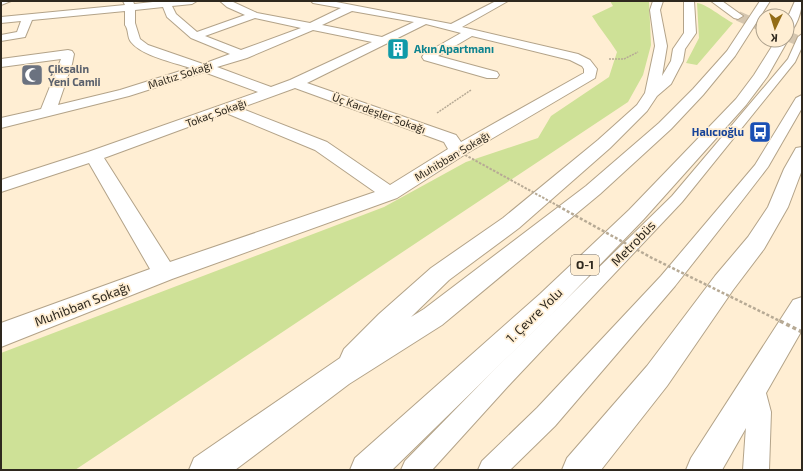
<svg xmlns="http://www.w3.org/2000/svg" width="803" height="471" viewBox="0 0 803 471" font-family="'Exo 2',sans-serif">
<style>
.green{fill:#cee197}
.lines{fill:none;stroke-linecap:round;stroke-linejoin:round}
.highway-tunnel{stroke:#d5c6af;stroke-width:10;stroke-dasharray:10 5.5;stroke-linecap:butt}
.lane-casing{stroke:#b3a389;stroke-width:2}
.street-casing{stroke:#b3a389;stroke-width:2}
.highway-casing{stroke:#b3a389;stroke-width:2}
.path{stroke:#b7aa95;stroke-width:1.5;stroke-dasharray:2 1;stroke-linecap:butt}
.lane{fill:#fff;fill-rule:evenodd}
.street{fill:#fff;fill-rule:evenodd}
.highway{fill:#fff;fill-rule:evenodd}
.path-bridge-far2{stroke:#b7aa95;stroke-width:2;stroke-dasharray:2.5 1.5;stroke-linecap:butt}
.path-bridge-far1{stroke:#b7aa95;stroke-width:2.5;stroke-dasharray:3 2;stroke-linecap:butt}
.path-bridge{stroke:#b7aa95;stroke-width:3.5;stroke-dasharray:4 3;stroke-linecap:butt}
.labels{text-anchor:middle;stroke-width:3.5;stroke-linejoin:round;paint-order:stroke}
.far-culture-label{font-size:11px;font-weight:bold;fill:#0d838f;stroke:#ffeed3;text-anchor:start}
.far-worship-label{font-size:11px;font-weight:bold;fill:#5b616d;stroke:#ffeed3;text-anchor:start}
.far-street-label{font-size:11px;fill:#2e281e;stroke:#ffeed3}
.far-transit-label{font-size:11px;font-weight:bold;fill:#164399;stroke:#ffeed3;text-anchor:end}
.shield{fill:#ffeed3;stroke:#6d6354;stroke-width:1}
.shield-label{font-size:12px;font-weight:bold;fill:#2e281e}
.street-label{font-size:13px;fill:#2e281e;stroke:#ffeed3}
</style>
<rect width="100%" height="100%" fill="#ffeed3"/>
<path class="green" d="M610 1H649L651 45 643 75 628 102 75 470H1V353L384 207 466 162 538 138 551 116 609 77 617 52C609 39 600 29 592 16L613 6Z
M697 3C705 3 723 18 733 23L697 65 686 63 699 38Z"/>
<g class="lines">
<path class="highway-tunnel" d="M738 16 763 27
M787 36 802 42"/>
<g class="lane-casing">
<path id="lane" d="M802 34V47L795 62 682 202 511 383 432 470H401L405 461 495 369 672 196 788 59 798 37Z
M802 95V108L768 167 741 202 675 286 555 426 510 470H478L482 461 537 408 661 276 755 165 796 98Z
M754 375 762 378 771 412 769 470H743L747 412 742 386 746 378Z"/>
</g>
<g class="street-casing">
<path id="street" d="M1 1H11L1 5Z
M123 1H133L134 4 162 1H197L192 4 172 6 176 14 197 32 245 15 227 7 220 1H231L257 13 310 23 341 8 313 3 311 1H331L451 24 496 1H508L462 27 578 54 590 60 597 69 595 78 464 155 397 198 172 279 1 347V323L150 269 89 163 1 192V180L88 152 258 92 204 72 129 96 1 128V118L41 109 61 59 1 67V59L68 50 72 51 74 54 72 64 58 105 120 90 190 68C173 62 142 56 131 42 127 37 129 30 125 25V11L32 20 25 37 1 41V35L17 32 21 21 1 23V17L125 5ZM163 7 167 17 191 38 230 54 203 64 148 45 140 39 135 23V10ZM352 11 414 22 382 37 322 25ZM255 18 301 28 241 50 205 36ZM426 24 461 33 424 54 422 57 424 60 487 78H497L499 75 497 72 438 56 472 36 570 60 582 66 584 69V73L461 142 456 135 307 83ZM313 30 372 42 290 80 271 87 217 67 247 58ZM295 88 444 142 448 149 390 185 327 142 240 108ZM226 113 315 150 375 192 170 262 104 158Z"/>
</g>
<g class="highway-casing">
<path id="highway" d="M653 1H663L660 10 667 46 662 76 671 61 673 49 684 33V1H694L696 33 685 49 683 61 671 84 657 96 647 111 610 148 519 228 449 280 411 317 424 309 586 186 659 123 693 89 727 51 760 1H770L735 56 703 95 671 129 600 194 442 325 349 384 235 470H189L194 458 340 358 344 349 379 314 431 268 503 218 598 140 637 105 645 93 655 46 650 10Z
M711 1H722L743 16 738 19 734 18Z
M795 1H802C802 10 796 31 787 33V19Z
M787 39 788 40 767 77 746 105 643 220 558 308 392 470H350L355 458 540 294 629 210 736 99 754 75 776 40Z
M802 147V170L788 207 764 249 733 290 667 386 601 470H562L567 458 647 366 715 276 748 237 768 207 784 169 796 148Z
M802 297V330L722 470H686L691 458 793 300Z"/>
</g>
<path class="path" d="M609 59H624L638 52
M437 113 471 90"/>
<use href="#lane" class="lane"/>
<use href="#street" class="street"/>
<use href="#highway" class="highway"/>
<path class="path-bridge-far2" d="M458 151 560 207"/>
<path class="path-bridge-far1" d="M558 206 652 258 782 322"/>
<path class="path-bridge" d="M780 321 802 332"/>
</g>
<defs>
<g id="building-square" transform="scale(1.15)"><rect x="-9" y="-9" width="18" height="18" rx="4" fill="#0f9aa8" stroke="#ffeed3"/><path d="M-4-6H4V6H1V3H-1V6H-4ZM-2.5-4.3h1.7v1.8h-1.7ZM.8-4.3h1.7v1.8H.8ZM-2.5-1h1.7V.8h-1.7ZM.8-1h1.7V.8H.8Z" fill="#fff"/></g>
<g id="mosque-square" transform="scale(1.15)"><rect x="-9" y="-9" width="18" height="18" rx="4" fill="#6b7280" stroke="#ffeed3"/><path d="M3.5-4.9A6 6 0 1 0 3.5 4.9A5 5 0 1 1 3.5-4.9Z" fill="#fff"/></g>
<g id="bus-square" transform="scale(1.15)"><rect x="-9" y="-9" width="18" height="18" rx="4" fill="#1a4fb4" stroke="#ffeed3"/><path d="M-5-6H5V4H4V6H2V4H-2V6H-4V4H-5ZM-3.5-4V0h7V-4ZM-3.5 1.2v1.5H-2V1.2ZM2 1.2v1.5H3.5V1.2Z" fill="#fff"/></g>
</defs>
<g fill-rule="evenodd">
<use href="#building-square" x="398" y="49"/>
<use href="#mosque-square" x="32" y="75"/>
<use href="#bus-square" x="760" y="132"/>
</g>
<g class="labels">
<g class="far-culture-label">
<text x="414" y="53">Akın Apartmanı</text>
</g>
<g class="far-worship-label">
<text x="48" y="73">Çiksalin<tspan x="48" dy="13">Yeni Camii</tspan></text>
</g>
<g class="far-street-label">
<text transform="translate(180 75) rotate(-18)" y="4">Maltız Sokağı</text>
<text transform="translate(216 113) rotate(-20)" y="4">Tokaç Sokağı</text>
<text transform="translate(379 113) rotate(20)" y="4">Üç Kardeşler Sokağı</text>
<text transform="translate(452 156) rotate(-31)" y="4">Muhibban Sokağı</text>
</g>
<g class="far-transit-label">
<text x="744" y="136">Halıcıoğlu</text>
</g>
<rect class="shield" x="571" y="255" width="28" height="20" rx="3"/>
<g class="shield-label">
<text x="585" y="269">O-1</text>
</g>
<g class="street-label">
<text transform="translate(633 243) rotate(-46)" y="5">Metrobüs</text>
<text transform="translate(82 304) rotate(-21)" y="5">Muhibban Sokağı</text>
<text transform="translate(534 315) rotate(-44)" y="5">1. Çevre Yolu</text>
</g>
</g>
<rect width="803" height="471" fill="none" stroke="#2e281e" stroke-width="4"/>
<g transform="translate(775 28) rotate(184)"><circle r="19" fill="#ffeed3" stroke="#ab9f8b"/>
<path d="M0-3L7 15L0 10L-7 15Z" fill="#936c15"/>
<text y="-6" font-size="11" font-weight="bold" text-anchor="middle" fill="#2e281e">K</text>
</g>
</svg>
